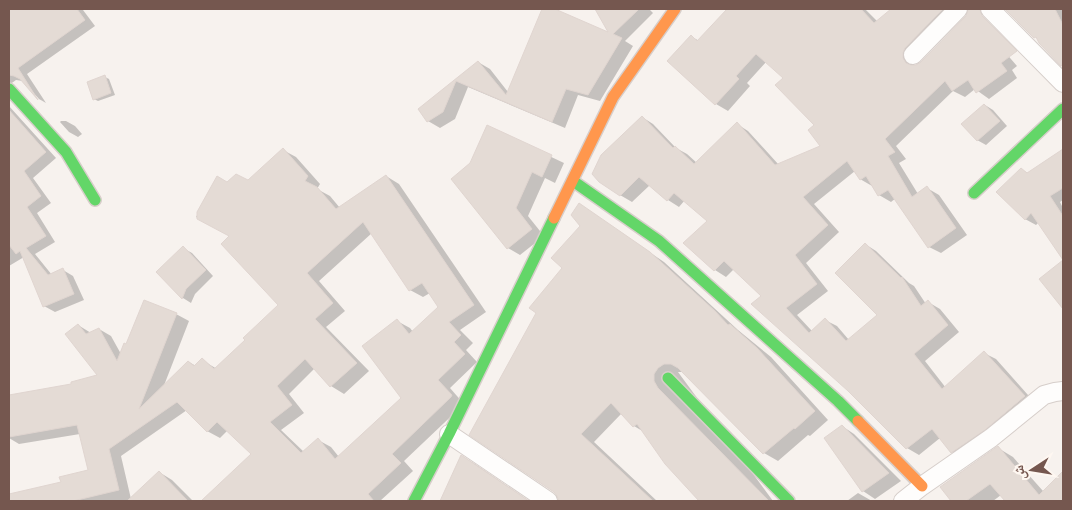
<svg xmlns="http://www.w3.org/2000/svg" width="1072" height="510" viewBox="0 0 1072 510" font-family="'DM Sans','Noto Naskh Arabic',sans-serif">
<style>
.shadow{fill:#0003;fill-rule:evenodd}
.building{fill:#e4dbd5;stroke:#e0d5d0;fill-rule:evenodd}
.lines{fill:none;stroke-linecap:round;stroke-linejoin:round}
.street-casing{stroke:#d6ceca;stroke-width:20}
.fast-casing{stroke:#d7ceca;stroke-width:14}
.slow-casing{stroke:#d7ceca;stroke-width:14}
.street{stroke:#fefdfc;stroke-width:18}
.fast{stroke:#63d668;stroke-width:11}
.slow{stroke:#ff974d;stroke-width:11}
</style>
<rect width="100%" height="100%" fill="#f7f2ee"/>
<path class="shadow" d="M9 9H85L83 10 95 26 27 74 46 103 39 99 23 81 16 80 9 85Z
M544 9H552L610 34 597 9H649L653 13 625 41 633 46 600 101 578 95 565 128 468 87 455 119 440 128 428 121 420 109 478 62 490 69 508 92Z
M728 9H865L878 22 893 9H961L914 60V67L979 22 1017 66 1012 70 1017 78 989 99 975 89 965 97 953 91 896 146 906 159 899 163 918 194 927 188 939 195 967 235 941 253 929 247 896 198 891 202 879 195 872 186 860 179 855 171 814 204 839 232 806 263 828 291 797 315 812 331 825 320 837 326 849 340 878 315 865 244 876 251 909 283 914 286 926 304 928 302 940 309 959 332 925 361 946 388 984 353 996 359 1036 404 963 459 952 452 940 438 919 455 907 448 849 390 763 296 734 269 726 277 715 270 709 221 685 200 679 207 668 200 650 185 632 202 620 195 642 117 653 124 676 148 687 154 697 163 737 124 748 131 779 165 822 147 816 125 784 78 767 61 747 83 750 86 728 111 716 104 669 61 691 36 699 41Z
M1006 9H1063V66L1038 39Z
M105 77 109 79 115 95 98 101 94 99Z
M985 105 993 110 1007 126 986 145 977 140Z
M9 106 56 158 33 178 51 203 37 213 55 242 35 254 52 275 63 270 73 276 84 300 55 312 44 306 24 257 9 266V221L13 218 9 213Z
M61 121H66L75 126 82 134 78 137 69 132 60 122Z
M488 127 564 163 555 183 545 178 528 216 544 236 520 255 508 248 471 164Z
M283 150 296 157 320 184 317 189 330 196 340 208 386 176 399 184 486 312 460 330 473 343 466 350 477 362 450 388 464 404 404 461 413 471 380 501H219L211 493 253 454 228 430 220 438 207 431 187 410 121 456 131 499 159 472 172 480 193 501H17L15 494 62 483 89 471 80 434 19 444 9 438V396L73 385 99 376 78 325 91 333 99 329 111 336 121 354 176 314 189 321 163 388 189 362 196 366 202 360 217 369 280 305 231 236 196 217 218 178 227 184 248 182ZM372 233 410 290 423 297 430 293 440 307 413 332 410 328 397 321 403 398 339 457 331 447 318 440 304 452 281 430 304 413 289 394 315 368 331 386 344 394 369 371 326 327 345 311 319 281Z
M1063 151V200L1060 202 1063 208V259L1039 222 1036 225 1025 219 1022 170 1028 173Z
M580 205 664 262 738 330 771 357 828 420 810 436 808 435 778 461 764 453 683 372H678L773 501H701L667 464 644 432 634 426 622 413 594 442 657 501H559L563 268 582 226Z
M183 248 192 253 213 276 195 294 191 303 183 298 158 272Z
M842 426 854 434 901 481 875 499 863 491Z
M998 448 1013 457 1043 491 1063 472V501H1007L1001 495 993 501H952L942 487Z
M461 456 475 464 529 501H442Z
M858 493 872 501H847Z"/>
<path class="building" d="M9 9H77L85 20 18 68 38 100 20 79 14 76 9 75Z
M542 9H555L608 32 595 9H639L613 34 622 38 588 95 566 89 552 122 456 81 443 112 427 122 418 109 478 61 506 95Z
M727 9H861L874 23 891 9H943L905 48 903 53V58L906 63 911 65H916L921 62 966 16 968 9H980L982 16 1017 51 1001 63 1007 71 976 93 968 80 952 91 945 81 885 139 895 152 888 156 912 197 927 186 956 228 928 248 888 190 878 196 866 176 860 180 847 161 803 197 828 225 795 255 817 284 786 308 809 333 825 318 846 341 877 315 835 273 865 243 901 278 902 277 921 306 928 300 948 325 914 354 942 389 984 351 1025 396 985 430 951 453 932 429 906 449 848 391 751 304 761 296 724 261 714 271 683 243 707 221 674 193 667 201 639 177 620 196 599 182 592 174 601 155 642 116 673 148 675 146 694 164 737 122 775 165 820 146 808 130 814 125 775 85 783 78 756 54 736 76 739 79 715 105 667 61 691 35 697 41Z
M1005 9H1055L1063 25V65L1061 66 1039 43 1036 37 1034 38Z
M105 75 111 93 93 100 87 82Z
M984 104 1000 121 977 141 961 124Z
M9 110 46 152 24 171 41 196 27 207 46 236 26 248 48 275 63 268 74 294 43 307 20 251 16 254 9 245Z
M487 125 552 155 542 177 532 172 516 208 532 229 507 249 451 179 470 163Z
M283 148 308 176 305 181 317 187 336 209 386 175 474 305 449 322 461 335 454 342 465 354 438 380 452 395 451 397 392 454 401 463 368 494 374 501H201L251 454 217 422 207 432 177 402 109 449 119 490 73 501H9V494L61 482 59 477 88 470 77 425 9 437V395L71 384V382L97 375 65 334 78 324 86 334 99 328 117 361 124 343 126 344 144 300 177 313 139 409 188 361 194 366 202 358 214 369 245 340 243 338 278 305 221 244 229 236 197 219V212L217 176 227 182 236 174 248 180ZM363 222 409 291 422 283 438 307 409 334 397 319 362 346 401 398 335 459 318 438 301 453 270 422 292 405 277 386 305 359 330 387 357 363 315 319 333 303 307 273Z
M1063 149V188L1050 196 1063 216V309L1039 279 1063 260 1031 213 1025 220 996 192 1021 168 1027 173Z
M579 203 650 252 715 311 728 325 730 324 757 348 815 411 795 429 794 428 763 454 678 368 671 364H664L658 368 654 374V381L658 388 769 501H699L665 464 637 424 633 427 611 403 581 434 653 501H559L557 496 554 492 469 435 536 313 529 308 562 268 551 258 580 226 571 215Z
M183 246 206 270 186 289 182 299 156 272Z
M842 425 889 473 862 492 824 438Z
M998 446 1039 495 1063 471V501H1005L990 484 966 501H951L940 487Z
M461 455 529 501H440Z
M159 471 188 501H127Z"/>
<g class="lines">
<g class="street-casing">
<path id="street" d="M990 9 1063 83
M913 55 958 9
M449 434 548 501
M903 501 922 486 991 438 1044 395 1055 392 1063 391"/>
</g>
<g class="fast-casing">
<path id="fast" d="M9 89 66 152 95 200
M573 181 659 241 838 401 858 421
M974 193 1063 109
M668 378 789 501
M414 501 449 434 554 218"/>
</g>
<g class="slow-casing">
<path id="slow" d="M554 218 613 97 675 9
M858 421 922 486"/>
</g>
<use href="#street" class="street"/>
<use href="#fast" class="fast"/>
<use href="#slow" class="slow"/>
</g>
<rect width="1072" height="510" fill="none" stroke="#75574f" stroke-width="20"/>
<g transform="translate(1032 470) rotate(258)" stroke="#fef7f1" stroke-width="4" paint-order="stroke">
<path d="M0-4L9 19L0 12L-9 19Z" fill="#75574f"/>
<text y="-8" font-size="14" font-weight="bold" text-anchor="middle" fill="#75574f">ش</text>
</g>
</svg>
